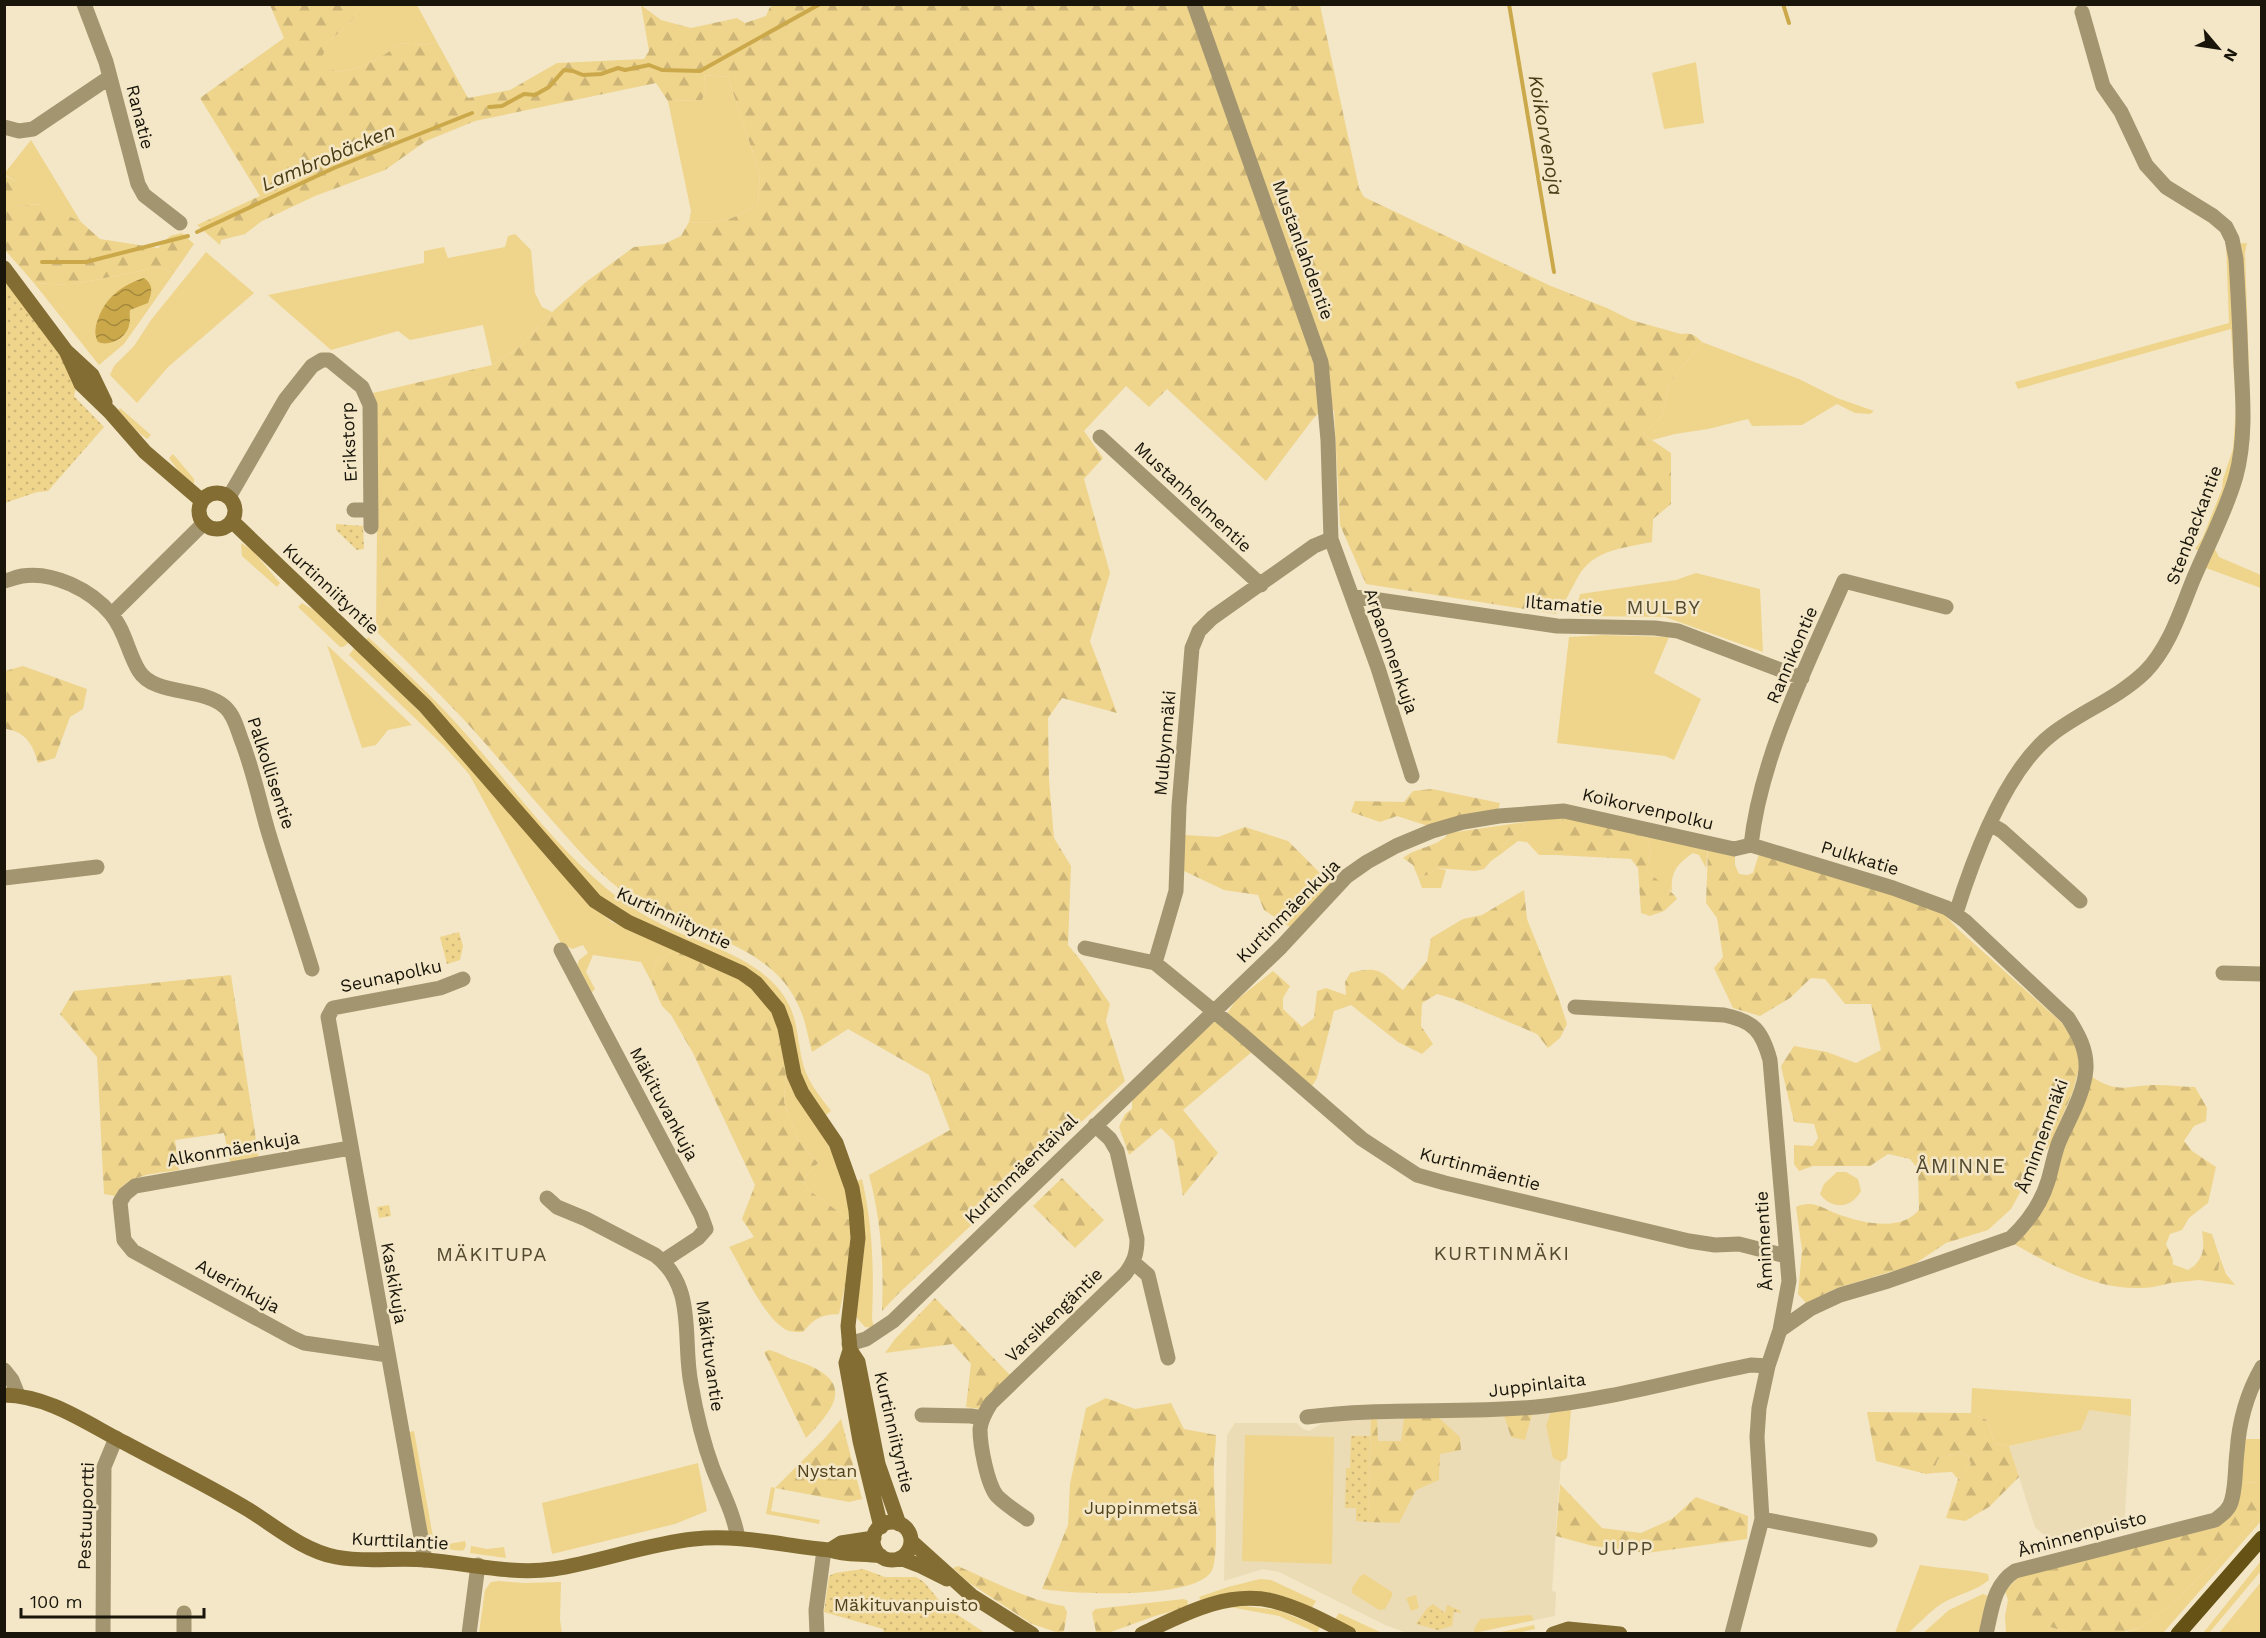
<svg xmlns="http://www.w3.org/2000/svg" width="2266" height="1638" viewBox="0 0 2266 1638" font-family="'Work Sans',sans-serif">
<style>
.built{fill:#ebdcb6}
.grass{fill:#efd48c}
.forest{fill:url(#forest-firs)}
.park{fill:url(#park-dots)}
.water{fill:url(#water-waves)}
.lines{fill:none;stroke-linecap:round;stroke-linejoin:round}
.stream{stroke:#cba94a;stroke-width:4}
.street{stroke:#a39570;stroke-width:15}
.secondary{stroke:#836d33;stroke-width:15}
.primary{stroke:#665214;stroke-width:15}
.labels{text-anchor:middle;stroke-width:5;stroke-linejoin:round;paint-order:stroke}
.street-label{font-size:18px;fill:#19150a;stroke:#f3e7c7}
.park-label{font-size:18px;fill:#52431c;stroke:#f3e7c7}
.water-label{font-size:20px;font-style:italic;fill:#493b13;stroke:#f3e7c7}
.neighbourhood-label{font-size:20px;letter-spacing:1.5px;fill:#544a2f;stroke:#f3e7c7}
.quarter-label{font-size:21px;letter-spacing:1.5px;fill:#544a2f;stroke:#f3e7c7}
</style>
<defs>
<pattern id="forest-firs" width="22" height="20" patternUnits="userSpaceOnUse" patternTransform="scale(1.5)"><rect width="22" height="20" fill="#efd48c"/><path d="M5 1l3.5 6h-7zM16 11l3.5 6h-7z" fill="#ccb577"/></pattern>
<pattern id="park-dots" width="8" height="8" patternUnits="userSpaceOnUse" patternTransform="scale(1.5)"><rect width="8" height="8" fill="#efd48c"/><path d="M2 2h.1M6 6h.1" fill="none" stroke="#ccb577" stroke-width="1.8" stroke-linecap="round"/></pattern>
<pattern id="water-waves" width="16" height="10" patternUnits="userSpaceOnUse" patternTransform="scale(1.5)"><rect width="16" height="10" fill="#cba94a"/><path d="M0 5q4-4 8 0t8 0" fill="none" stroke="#a4883c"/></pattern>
</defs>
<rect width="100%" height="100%" fill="#f3e7c7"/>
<path class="built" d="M1571 1409 1567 1458 1561 1462 1557 1515 1552 1591 1556 1592 1555 1616 1474 1633H1407L1385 1625 1279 1572 1263 1569 1224 1581 1227 1435 1235 1423H1297L1303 1429 1309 1431 1328 1420Z
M2088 1410 2131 1416 2124 1530 2057 1546 2035 1527 2009 1446 2081 1430Z"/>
<path class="grass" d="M361 5H417L437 42 424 45 401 43C380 59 362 69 336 72L320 61 327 43 351 22Z
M1696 62 1704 123 1664 129 1652 73Z
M704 75 728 77 760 174 758 203C734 220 718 225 689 222L691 211 668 101 702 100 706 89Z
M31 140 81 222 43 204 16 206 17 182 4 174Z
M515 234 531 250 535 293 542 307 552 312 521 346 492 365 483 325 410 340 398 331 331 350 268 295 424 263V251L444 247 448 258 505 247 508 236Z
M2247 243 2245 253 2249 367 2247 439 2214 547 2219 557 2261 575V588L2206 568 2211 554 2195 549 2202 539 2222 489 2223 479 2233 449 2236 407 2231 329 2018 389 2015 382 2229 323 2226 244Z
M206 252 254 293 168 367 137 403 110 375 114 366 134 346 151 320Z
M160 267 174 273 124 344 99 365 34 283 69 285Z
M1702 342 1799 379 1837 398 1874 411 1870 414 1855 413 1837 404 1802 425 1752 426 1748 419 1708 429 1675 434 1652 440 1643 434 1662 416 1665 407 1668 385Z
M120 408 151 435 147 439 137 431 118 410Z
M173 454 194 479V484L180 473 169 458Z
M241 543 252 550 280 583 277 587 242 556Z
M1696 573 1760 589 1763 652 1665 617 1581 616 1576 611 1580 594 1676 580Z
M302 603 326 617 350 642 343 647H340L298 607Z
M1604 635 1669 637 1654 673 1701 699 1674 760 1665 756 1557 743 1569 637Z
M368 637C398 665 429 693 456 723 506 778 549 841 606 888 626 905 648 918 671 929 708 946 750 956 778 988 798 1012 796 1032 802 1060 806 1080 819 1095 831 1111L826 1115 808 1090 800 1072 791 1023 609 906 366 640Z
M327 645 412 725 388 730 376 745 362 748Z
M355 647 435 727 595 909 612 922 675 950 655 963 652 983 641 962 593 955 586 972 595 989 590 994 577 966 579 960 588 953 583 945 572 949 561 943 469 774 445 747 349 655Z
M1558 815H1565C1558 829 1550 840 1556 855H1539L1527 842 1518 841 1501 854V848L1511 837 1524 828 1525 822Z
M1645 833 1708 848 1706 868 1699 855 1693 853C1678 863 1670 872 1672 891L1663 887 1647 870 1651 851Z
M1436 868 1446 870 1441 888H1422L1418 877 1427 875Z
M786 1072C817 1124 843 1159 851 1221L810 1191 804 1184 806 1176 818 1163 798 1140 784 1102Z
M1837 1172H1846L1858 1179 1861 1191C1851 1209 1832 1210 1820 1194L1824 1184Z
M862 1179C873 1226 874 1272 872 1319L874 1328 865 1327 856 1317 865 1241 857 1181Z
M2220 1258 2226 1274 2235 1285 2199 1280 2171 1283 2172 1264 2188 1270 2194 1266 2209 1276 2218 1271Z
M1972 1388 2131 1399V1416L2089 1410 2081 1430 2009 1446 1995 1444 1987 1420 1971 1413Z
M1571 1409 1567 1458 1561 1462 1553 1458 1546 1425 1551 1412Z
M414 1431 433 1537 448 1544 465 1541 466 1545 464 1550C452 1553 436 1544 428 1535L409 1432Z
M1245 1435 1334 1437 1332 1564 1242 1561Z
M2244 1439H2261V1483L2241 1482Z
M1961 1452 1968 1456 1971 1464 1958 1479 1952 1472 1933 1473 1938 1459Z
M698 1463 707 1511 675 1524 552 1554 542 1503Z
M771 1487 775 1488 771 1511 820 1520 819 1524 766 1514Z
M2261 1513V1521L2163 1633 2119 1634 2140 1628 2177 1600Z
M471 1546 487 1549 504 1547 506 1558 470 1553Z
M2261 1561V1571L2209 1633H2203Z
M1920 1565C1943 1569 1965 1569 1988 1574L1989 1580C1976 1591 1956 1595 1941 1604 1929 1612 1919 1624 1908 1633H1895Z
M1364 1574 1392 1592V1596L1385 1609 1379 1610 1352 1593V1588L1360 1576Z
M1260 1579 1271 1580 1316 1601 1311 1609 1201 1601 1199 1597 1228 1587Z
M499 1581 523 1583 561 1582 560 1620 562 1633H479L485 1590 491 1582Z
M2261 1582V1633H2219Z
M1983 1594 1988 1596 1980 1633 1922 1634 1949 1610Z
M1416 1595 1419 1608 1411 1611 1406 1598Z
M2008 1600 2050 1627 2071 1633 2006 1634 2005 1616Z
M1244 1606 1278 1610 1320 1627 1317 1633 1279 1616 1230 1607Z
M1339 1613 1382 1633H1360L1334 1621Z
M1531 1615 1534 1620 1474 1633 1475 1627 1480 1619Z
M1534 1625 1535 1629 1518 1633H1496Z"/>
<path class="forest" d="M779 4 1320 5 1359 188 1364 197 1551 286 1607 308 1631 320 1681 334C1690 332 1696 335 1702 342L1668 385 1665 407 1662 416 1643 434 1671 453V504L1653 519 1652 542C1625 548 1593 549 1578 577 1571 589 1566 602 1556 614L1366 584 1340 525 1334 410 1321 411 1313 419 1266 481 1167 389 1149 407 1126 386 1084 431 1103 458 1084 479 1110 573 1090 641 1117 713 1062 698 1048 718 1049 780 1054 838 1071 866 1068 945 1082 962 1110 1004 1106 1021 1125 1081 899 1293 882 1311C884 1264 881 1220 869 1175L950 1130 929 1075 848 1029 812 1052C808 1038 806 1022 800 1009 773 942 688 934 634 899 601 878 575 846 549 817 527 792 506 767 484 742 450 703 412 667 376 631L377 528 373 393 492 365 521 346 552 312 586 282 634 247 664 244 681 236 689 222C718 225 734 220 758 203L760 174 728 77 704 75 706 89 702 100 668 101 656 83 475 121 426 141 385 170 315 196 262 221 245 234 221 240 220 245 197 225 260 196 200 98 284 38 270 5H361L351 22 327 43 321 61 336 72C362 69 380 59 401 43L424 45 437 42 468 98 510 90 557 63 644 59 649 51 641 5 661 20 691 28 737 18 745 23 766 16 770 7Z
M4 175 17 182V206L44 204 81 222 100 239 158 248 170 236 182 233 194 244 174 273 160 267 69 285 34 283 5 250Z
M23 666 87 689 83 709 70 717 55 758 38 763C33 744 25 731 5 729V671Z
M1432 789 1500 803 1498 810 1428 826 1397 816 1380 822 1351 812 1355 801 1404 802 1413 791Z
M1565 815 1645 833 1651 851 1647 870C1657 881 1670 888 1677 899L1664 911 1650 916 1641 913 1638 868 1631 859 1556 855C1549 840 1558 829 1565 815Z
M1525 822 1524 828 1511 837 1501 848V854L1491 861 1484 869 1475 871 1436 868 1427 875 1418 877 1413 865 1403 858C1418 846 1437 848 1449 833Z
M1245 827 1288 841 1331 884 1291 928 1264 910 1258 895 1224 890 1182 870 1184 835 1218 837Z
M1708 848 1735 854V865L1739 874 1747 875 1753 873 1760 851 1936 906 1959 930 2062 1023 2072 1038 2078 1052 2079 1068 2073 1091 2051 1143 2032 1171 2011 1209 1988 1230 1946 1243 1913 1265 1837 1288 1806 1303 1798 1294 1802 1250 1796 1207C1813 1199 1823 1209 1840 1215 1864 1223 1900 1232 1919 1210L1918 1169 1910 1159 1888 1154 1870 1166H1813L1799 1171 1794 1164V1145L1813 1146 1818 1138 1814 1124 1794 1122 1781 1066 1794 1046 1827 1052 1856 1063 1881 1050 1871 1004H1845L1825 979 1811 978 1790 998 1760 1016 1733 1008 1714 968 1723 957 1717 918 1706 903Z
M1524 890 1527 919 1559 999 1567 1024 1560 1038 1548 1048 1537 1034 1454 999 1437 994 1422 1003 1421 1026 1433 1044 1422 1054 1398 1042 1351 1005 1334 1011 1317 1078 1312 1086 1227 1014 1235 1001 1273 971 1290 986 1283 998V1009L1302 1027 1314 1018 1317 991 1326 988 1346 995 1345 982 1350 973C1380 965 1381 972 1403 990L1427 961 1431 938 1463 919 1482 915Z
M675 950 741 980 766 1004 776 1020 786 1072 784 1102 798 1140 818 1163 806 1176 804 1184 810 1191 851 1221 849 1268 839 1314C820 1315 815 1318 803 1332 798 1332 793 1332 789 1331 766 1323 742 1268 729 1247L754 1237 742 1219 755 1185 693 1053 671 1015 662 1006 652 983 655 963Z
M231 975 259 1159 230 1162 224 1133 175 1140 179 1170C155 1174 128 1173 115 1196L104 1194 97 1057 60 1014 74 991Z
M1214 1022 1220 1023 1253 1051 1183 1110 1218 1153 1183 1196 1174 1141 1161 1128 1129 1155 1119 1127 1125 1114 1132 1109V1098Z
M2091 1076C2118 1095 2128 1085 2158 1085 2170 1085 2183 1087 2195 1087L2207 1108 2206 1121 2194 1126 2184 1141 2192 1151 2216 1167 2208 1203 2189 1218 2182 1230 2170 1234 2166 1244 2173 1260 2171 1283C2161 1285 2152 1288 2142 1288 2096 1290 2053 1266 2014 1244L2031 1228 2052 1190 2064 1147Z
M1062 1178 1104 1220 1075 1248 1033 1206Z
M2202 1231 2212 1234 2220 1258 2218 1271 2208 1277 2194 1266C2205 1255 2204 1246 2202 1231Z
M935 1298 1012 1377 980 1409 966 1407 971 1364 953 1344 885 1353 895 1339Z
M769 1350C779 1352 785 1357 794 1360 852 1378 842 1402 806 1438L764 1352Z
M1106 1398 1135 1409 1171 1403 1184 1429 1216 1435C1216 1449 1213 1463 1214 1476 1214 1500 1219 1546 1213 1568 1203 1601 1072 1594 1042 1589L1068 1525 1070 1484 1086 1408Z
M1867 1412 1971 1413 1987 1420 1995 1444 2009 1446 2019 1477 1989 1507 1965 1521 1946 1518 1958 1479 1971 1464 1968 1456 1961 1452 1938 1459 1933 1473 1926 1474 1876 1461Z
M1532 1414 1525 1440 1511 1437 1504 1415Z
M1371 1418H1377L1378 1441H1401L1404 1418H1439L1460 1437 1461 1450 1440 1454 1439 1480 1416 1490 1399 1523 1368 1522Z
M841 1419 862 1499 849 1502 775 1488 825 1438Z
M2241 1482 2261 1483V1513L2177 1600 2140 1628 2119 1633H2071L2050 1627 2024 1612 2008 1600 2005 1591 2019 1576 2223 1522Z
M1560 1484 1602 1528 1641 1533 1672 1519 1696 1497 1748 1516 1747 1539 1647 1553 1593 1546 1556 1536Z
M958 1566C987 1579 1033 1602 1064 1606L1067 1612 1064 1631 1059 1633 1032 1624 968 1582 953 1568Z
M1184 1599 1188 1601 1187 1607 1155 1616 1108 1633 1096 1632 1092 1613 1095 1609Z"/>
<path class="park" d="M4 279 53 344 77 383 74 396 104 427 48 491 37 492 5 503Z
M336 524 363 526 364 549 357 550 336 530Z
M459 932 463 946 460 960 447 964 440 937Z
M389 1205 391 1216 379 1218 377 1207Z
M1351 1436H1370L1368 1522 1356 1521V1508H1345L1346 1468H1350Z
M863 1569 885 1577H916L924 1582 943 1605 985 1633H884L883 1629 824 1612 829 1576 835 1573Z
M1433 1604 1445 1613 1447 1605 1461 1611V1613L1454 1612 1452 1626 1438 1630 1416 1624 1427 1608Z"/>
<path class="water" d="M144 278C154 285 152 293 148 303L130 310C129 316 131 320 129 325 127 338 109 347 98 342 94 335 95 327 98 319 106 297 122 285 144 278Z"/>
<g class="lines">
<path class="stream" d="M1509 4 1554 272
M1783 4 1789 23
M489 107 502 106 524 94 535 95 549 87 564 70 573 71 583 75 601 74 618 68 625 70 649 65 662 70 700 71 820 4
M197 232 334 168 472 113
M42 262H86L188 236"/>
<path class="street" d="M84 4 106 62 138 184 144 195 180 223
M4 127 19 131 33 129 110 77
M1100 437 1261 585
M229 497 285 400 312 366 322 360H329L362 387 370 405 371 527
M354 510H371
M1331 539 1378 668 1412 776
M4 581C10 580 16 577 22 576 53 571 91 590 111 614 125 630 128 653 139 671 154 696 204 687 225 707 234 715 237 728 241 739 253 769 259 800 268 831 282 877 298 923 312 969
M1352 596 1557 626 1655 628 1678 631 1802 678
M112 614 204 523
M1990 824 2002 831 2080 901
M1751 845 1893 888 1947 908 1965 921 2068 1018C2078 1034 2087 1049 2086 1069 2084 1094 2069 1119 2059 1142 2054 1154 2052 1168 2048 1181 2041 1204 2028 1222 2011 1238L1888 1281 1840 1295 1810 1309 1780 1330
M1751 845C1761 755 1808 664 1844 581L1946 607
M4 878 97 867
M1956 913C1973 859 2005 771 2051 735 2080 712 2117 699 2145 672 2169 648 2180 612 2193 580 2207 546 2226 512 2236 476 2246 439 2243 400 2241 363 2240 328 2238 293 2236 259L2232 239 2226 227 2213 216 2166 187 2146 165 2121 112 2103 86 2082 12
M1085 948 1155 963
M561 950 701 1215 706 1229 698 1238 663 1261
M1155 963 1176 891 1179 806 1192 648 1199 631 1212 618 1314 546 1331 539 1328 440 1321 362 1194 4
M1155 963 1239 1032 1362 1139 1417 1175 1445 1183 1689 1241 1715 1245 1739 1244 1786 1256
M2223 973 2262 974
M1575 1007 1724 1015C1754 1021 1762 1031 1770 1060L1789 1281 1780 1330 1768 1366 1759 1408 1757 1437 1762 1519 1732 1634
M350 1148 135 1186 125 1194 120 1202 124 1240 133 1251 293 1338 304 1343 388 1355
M547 1198 557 1207 586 1219 655 1255C697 1287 682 1339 691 1384 696 1413 703 1442 713 1469 723 1494 733 1512 738 1538
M1134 1263 1148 1275 1168 1358
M849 1344 866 1339 893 1321 1281 947 1347 876 1367 862 1396 846 1432 831 1463 822 1499 816 1564 811 1734 849 1751 845
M4 1370 12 1380 18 1395
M922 1415 971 1416 982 1418
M1307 1417C1383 1407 1460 1414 1536 1407 1608 1400 1680 1379 1751 1365L1768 1366
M1027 1519C1017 1512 1006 1505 997 1496 987 1484 980 1445 980 1429 981 1419 986 1411 991 1403L1125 1274C1134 1262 1137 1254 1137 1239L1117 1151 1110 1139 1095 1125
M1762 1519 1870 1540
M425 1560 328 1017 333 1008 440 988 463 979
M103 1634 104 1467 116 1438
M184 1634V1613
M469 1634 478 1565
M817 1634 816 1610 824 1550
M1986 1634C1992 1610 1993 1585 2015 1571L2215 1520C2223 1514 2230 1509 2232 1499 2236 1484 2235 1467 2237 1452 2239 1422 2247 1393 2262 1367"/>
<path class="secondary" d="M4 268 66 351 92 375 105 402
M66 351 81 384 110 412 145 452 202 501
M199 511a18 18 0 1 1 36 0a18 18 0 1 1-36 0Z
M232 521 425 706 595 901 628 922 742 973 756 983 778 1009 785 1028 794 1075 802 1093 836 1143 852 1188 856 1211 858 1238 848 1326 850 1350 846 1363 860 1441 881 1527
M850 1350 858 1362 878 1464 899 1524
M4 1395C50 1396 86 1423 125 1443 166 1465 209 1486 249 1510 276 1527 304 1551 336 1557 365 1563 397 1557 426 1560 467 1563 511 1575 553 1569 600 1562 646 1544 694 1539 740 1534 785 1546 830 1550 846 1556 863 1553 881 1556
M873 1541a19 19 0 1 1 38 0a19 19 0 1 1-38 0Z
M911 1541 972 1596 1032 1634
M830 1550 841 1543 874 1538
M900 1558 921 1566 947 1579
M1142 1634C1182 1615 1227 1590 1273 1601 1300 1608 1324 1621 1349 1634
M1553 1634 1568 1629 1620 1634"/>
<path class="primary" d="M2178 1634 2262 1538"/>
</g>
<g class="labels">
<g class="street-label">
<text transform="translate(140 117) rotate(76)" y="6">Ranatie</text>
<text transform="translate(1303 250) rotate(70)" y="6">Mustanlahdentie</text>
<text transform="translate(349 442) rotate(-93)" y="6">Erikstorp</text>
<text transform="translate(1193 497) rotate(43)" y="6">Mustanhelmentie</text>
<text transform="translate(2194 525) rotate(-69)" y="6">Stenbackantie</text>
<text transform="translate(331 589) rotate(43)" y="6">Kurtinniityntie</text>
<text transform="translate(1564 605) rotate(5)" y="6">Iltamatie</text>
<text transform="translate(1391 651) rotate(71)" y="6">Arpaonnenkuja</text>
<text transform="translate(1792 655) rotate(-67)" y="6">Rannikontie</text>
<text transform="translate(1165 743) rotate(-85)" y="6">Mulbynmäki</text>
<text transform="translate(271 773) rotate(72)" y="6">Palkollisentie</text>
<text transform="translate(1648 809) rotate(13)" y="6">Koikorvenpolku</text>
<text transform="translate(1860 858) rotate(17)" y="6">Pulkkatie</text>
<text transform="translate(1288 911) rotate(-45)" y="6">Kurtinmäenkuja</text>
<text transform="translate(674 918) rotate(25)" y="6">Kurtinniityntie</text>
<text transform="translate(391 976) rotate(-12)" y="6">Seunapolku</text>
<text transform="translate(664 1104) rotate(62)" y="6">Mäkituvankuja</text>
<text transform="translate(2042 1136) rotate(-70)" y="6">Åminnenmäki</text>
<text transform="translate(233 1149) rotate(-10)" y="6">Alkonmäenkuja</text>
<text transform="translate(1021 1169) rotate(-44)" y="6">Kurtinmäentaival</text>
<text transform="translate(1480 1169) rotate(15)" y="6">Kurtinmäentie</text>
<text transform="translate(1764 1241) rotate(-93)" y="6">Åminnentie</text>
<text transform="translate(394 1283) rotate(80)" y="6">Kaskikuja</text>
<text transform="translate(238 1286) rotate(29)" y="6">Auerinkuja</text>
<text transform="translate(1054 1315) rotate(-44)" y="6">Varsikengäntie</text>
<text transform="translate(710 1356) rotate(82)" y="6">Mäkituvantie</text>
<text transform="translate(1537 1385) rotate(-7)" y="6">Juppinlaita</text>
<text transform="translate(894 1432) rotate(77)" y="6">Kurtinniityntie</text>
<text transform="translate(86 1516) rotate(-88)" y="6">Pestuuportti</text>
<text transform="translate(2082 1534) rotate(-15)" y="6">Åminnenpuisto</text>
<text transform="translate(400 1541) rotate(3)" y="6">Kurttilantie</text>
</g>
<g class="park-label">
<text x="827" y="1477">Nystan</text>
<text x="1141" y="1514">Juppinmetsä</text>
<text x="906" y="1611">Mäkituvanpuisto</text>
</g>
<g class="water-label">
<text transform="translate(1546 135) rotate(80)" y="7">Koikorvenoja</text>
<text transform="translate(328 157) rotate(-23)" y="7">Lambrobäcken</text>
</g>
<g class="neighbourhood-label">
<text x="1664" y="614">MULBY</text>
<text x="1502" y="1260">KURTINMÄKI</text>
<text x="492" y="1261">MÄKITUPA</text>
<text x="1626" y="1555">JUPP</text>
</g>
<g class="quarter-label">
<text x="1961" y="1173">ÅMINNE</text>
</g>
</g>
<rect width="2266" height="1638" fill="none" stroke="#19150a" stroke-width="12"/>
<g transform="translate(2218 48) rotate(119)" stroke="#f3e7c7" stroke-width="4.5" paint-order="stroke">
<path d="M0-4.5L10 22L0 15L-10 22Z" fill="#19150a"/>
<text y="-9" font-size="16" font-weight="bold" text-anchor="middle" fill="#19150a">N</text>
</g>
<path d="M21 1608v9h183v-9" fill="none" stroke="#19150a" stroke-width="3"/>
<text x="30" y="1608" font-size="18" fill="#19150a" stroke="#f3e7c7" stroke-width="4.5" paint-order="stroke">100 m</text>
</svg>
